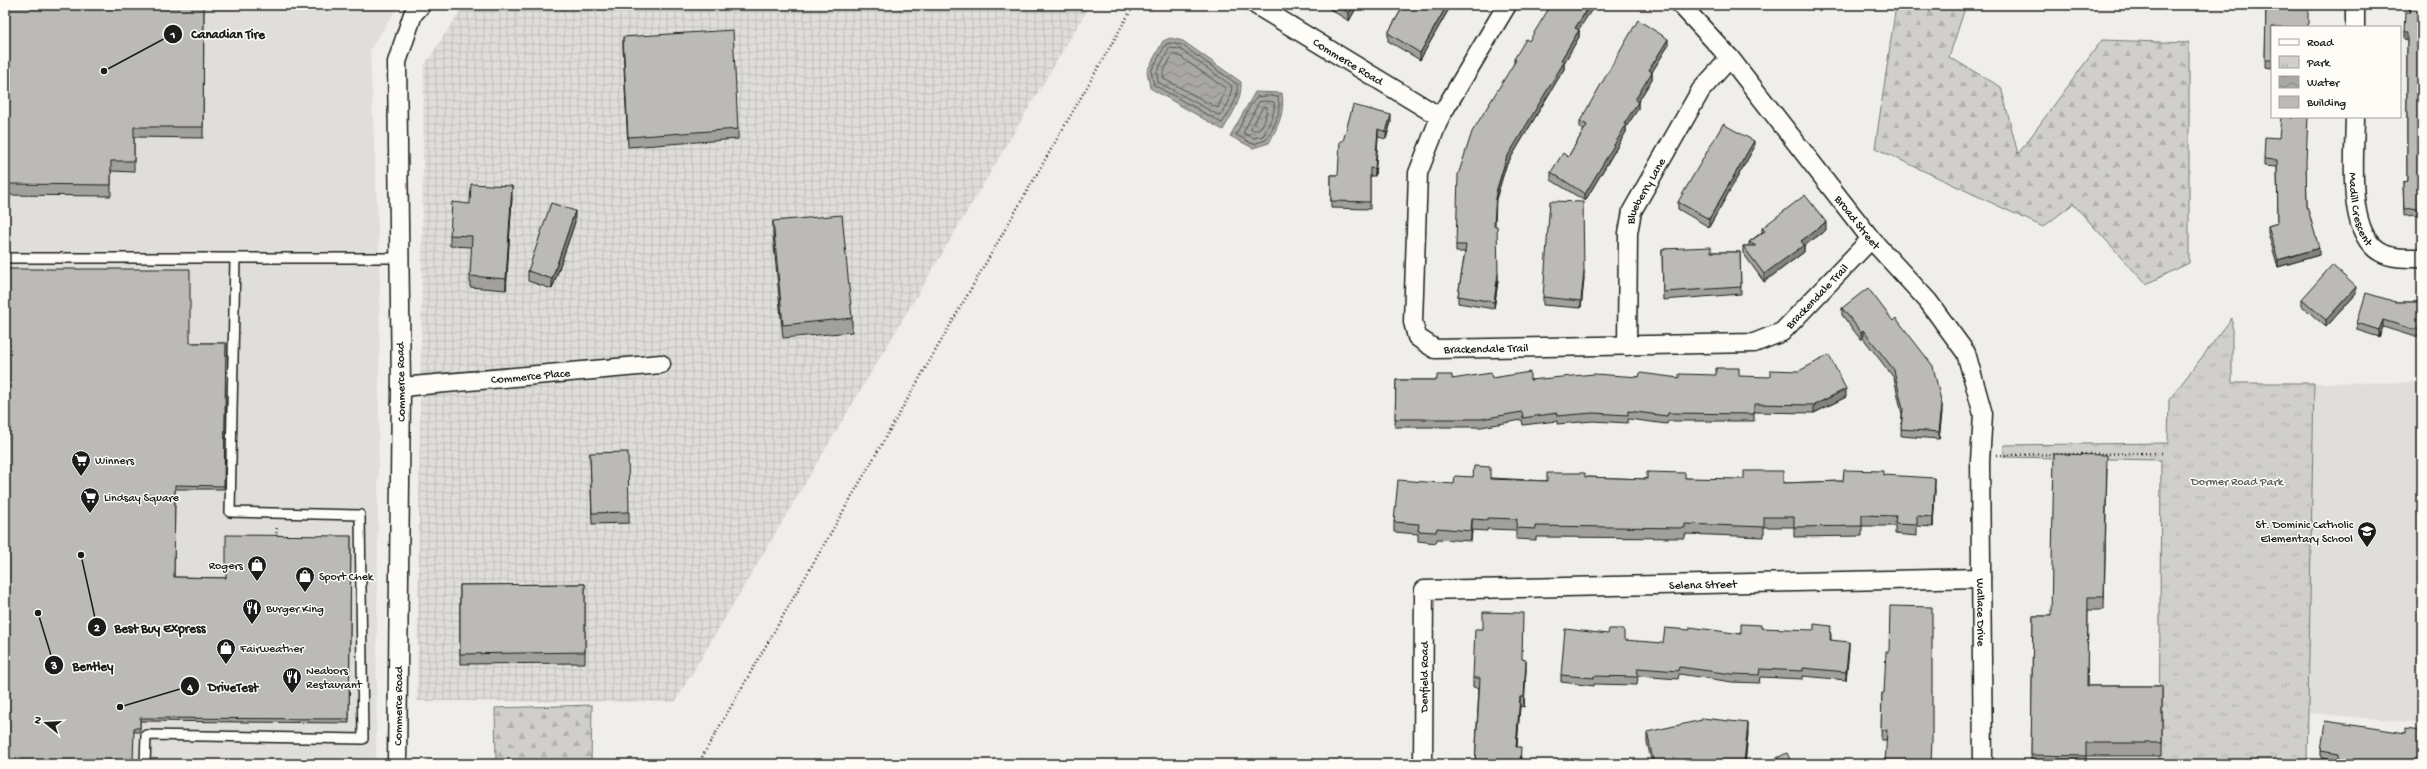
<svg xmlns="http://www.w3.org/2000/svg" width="2427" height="769" viewBox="0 0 2427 769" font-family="'Gochi Hand',sans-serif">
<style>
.built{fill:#e0deda}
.industrial{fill:url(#industrial-grid)}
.forest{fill:url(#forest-firs);stroke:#767674}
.park{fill:url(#park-tufts);stroke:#767674}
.water{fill:url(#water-waves);stroke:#706f6d}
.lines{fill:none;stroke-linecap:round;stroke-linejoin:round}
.shore{stroke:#545452;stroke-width:1}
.lane-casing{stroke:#1c1c1c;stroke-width:12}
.street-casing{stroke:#1c1c1c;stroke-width:21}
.path{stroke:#1c1c1c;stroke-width:2.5;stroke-dasharray:1 3;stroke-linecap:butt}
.lane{stroke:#fdfcf7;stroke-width:9}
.street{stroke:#fdfcf7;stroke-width:18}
.wall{fill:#a1a09d;stroke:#1c1c1c}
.shaded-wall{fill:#83827f;stroke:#1c1c1c}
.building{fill:#bbbab6;stroke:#1c1c1c}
.labels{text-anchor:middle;stroke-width:3;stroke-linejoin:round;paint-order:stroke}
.street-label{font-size:12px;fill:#1c1c1c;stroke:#fdfcf7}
.poi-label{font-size:12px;fill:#1c1c1c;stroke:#fdfcf7;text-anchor:start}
.park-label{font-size:12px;fill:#5b5b5a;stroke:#fdfcf7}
.leader{fill:none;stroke:#1c1c1c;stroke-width:1.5}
.callout-dot{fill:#1c1c1c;stroke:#fdfcf7;stroke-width:1.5}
.mark-label{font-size:12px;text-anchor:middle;font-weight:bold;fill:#fff}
.callout-label{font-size:13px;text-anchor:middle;font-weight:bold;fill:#1c1c1c;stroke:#fdfcf7;stroke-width:3;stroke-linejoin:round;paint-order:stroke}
</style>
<defs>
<pattern id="industrial-grid" width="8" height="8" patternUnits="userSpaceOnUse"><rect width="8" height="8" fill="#e0deda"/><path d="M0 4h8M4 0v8" fill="none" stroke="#c0beba"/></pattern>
<pattern id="forest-firs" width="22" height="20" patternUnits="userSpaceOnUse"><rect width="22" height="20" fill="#d0cfcc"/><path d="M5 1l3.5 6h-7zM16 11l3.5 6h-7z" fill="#b2b1af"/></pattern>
<pattern id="park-tufts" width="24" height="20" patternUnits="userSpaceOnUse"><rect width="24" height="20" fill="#d0cfcc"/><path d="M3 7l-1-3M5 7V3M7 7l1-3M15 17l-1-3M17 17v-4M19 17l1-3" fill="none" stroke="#b2b1af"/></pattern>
<pattern id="water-waves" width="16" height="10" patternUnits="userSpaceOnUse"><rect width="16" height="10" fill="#a8a7a3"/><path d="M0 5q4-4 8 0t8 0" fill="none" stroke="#888784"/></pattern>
</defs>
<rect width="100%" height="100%" fill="#f0eeea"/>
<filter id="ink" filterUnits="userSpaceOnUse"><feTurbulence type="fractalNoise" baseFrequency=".025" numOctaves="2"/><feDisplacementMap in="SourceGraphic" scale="8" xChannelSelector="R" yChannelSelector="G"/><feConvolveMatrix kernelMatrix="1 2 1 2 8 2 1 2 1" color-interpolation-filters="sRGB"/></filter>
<g filter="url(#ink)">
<path class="built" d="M5 5H399L370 50 380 273 376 764H5Z
M2422 382V723L2308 713 2314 383Z"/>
<path class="industrial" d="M464 5H1090L675 702 417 701 424 66Z"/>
<path class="forest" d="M1896 5H1966L1949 57 2001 87 2018 154 2102 40 2189 43V263L2146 284 2073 204 2043 227 1875 148Z
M592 705 591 764H496L495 708Z"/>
<path class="park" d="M2232 318V383H2314L2307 764H2159L2161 460 2004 457V445L2168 443 2169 400Z"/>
<path class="water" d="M1170 38 1183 41 1241 82C1242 101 1232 114 1223 130L1150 88 1147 71 1163 41Z
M1255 92 1282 93C1285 113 1278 126 1269 143L1253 148 1230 136Z"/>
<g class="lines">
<path class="shore" d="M1171 43 1182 45 1237 84C1239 98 1230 112 1222 123L1154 85 1151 71 1166 44Z
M1170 48 1180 49 1232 86 1229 102 1220 116 1158 82 1157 72Z
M1173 55H1178L1226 89 1218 108 1164 79 1163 73Z
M1269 96 1278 97C1282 113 1274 127 1266 140L1253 144 1236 135 1250 106 1257 97Z
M1269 101 1274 102C1276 113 1268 126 1263 136L1254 138 1243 133 1259 102Z
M1267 107 1265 120 1259 130H1251V128L1263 107Z"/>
<g class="lane-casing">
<path id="lane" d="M5 258H398
M145 764 146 735 363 739 360 515 230 512 235 258"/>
</g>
<g class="street-casing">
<g id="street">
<path id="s1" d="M1256 5 1440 117"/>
<path id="s2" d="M1507 5 1440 117 1418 173 1413 322 1417 337 1435 349 1754 343 1782 332 1871 239"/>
<path id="s3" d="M1681 5 1730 58 1871 239 1928 301 1966 353 1983 414 1980 461 1983 764"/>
<path d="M2355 27V5"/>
<path id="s4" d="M2355 117C2355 153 2345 232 2380 252 2392 259 2408 258 2422 258"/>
<path id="s5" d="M1627 346 1628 233 1632 211 1701 90 1730 58"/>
<path id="s6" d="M401 387 661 364"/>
<path id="s7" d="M397 764 401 387 397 62 413 14 421 5"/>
<path id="s8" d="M1423 764 1424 590 1981 578"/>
</g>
</g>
<path class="path" d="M1997 455 2162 453
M276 537 277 526
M698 764 1134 5"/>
<use href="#lane" class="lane"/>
<use href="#street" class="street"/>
</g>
<path class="wall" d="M5 5H204L203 138 134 137V172L111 171V196L5 195Z
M1323 5H1358L1349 21Z
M1404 5H1455L1453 9 1450 7 1420 60 1388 41V33Z
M2409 5H2422V215L2404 216 2403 182 2407 181V41L2404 40V33L2410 12Z
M2266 6H2275L2272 27V68L2265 67Z
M1579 30V37L1564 63V69L1506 166 1496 199 1495 226 1498 281 1494 309 1458 303V296L1465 252H1456V245L1514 64V59L1529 41Z
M623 37 738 129V139L628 147 623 48Z
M1668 46 1652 72V79L1638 102V109L1626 127V132L1585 201 1551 180V172L1568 157 1584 130 1580 128V121Z
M1391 122 1386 139 1378 137 1375 176H1370V209L1331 208V175H1338L1343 141Z
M2279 138 2306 167 2307 206 2319 255 2278 267 2268 233V226L2278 223 2277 167 2264 166V159Z
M1754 148 1709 227 1678 209V202Z
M512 197 506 290 470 287V276L472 247 450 246V235L470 204Z
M773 221 852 318V332L783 338 773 235Z
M575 222 552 289 528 281V271Z
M1762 228 1826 230 1804 246V252L1764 282 1743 253V246H1749V242L1762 232Z
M1662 249 1711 252H1740L1741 294 1663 300Z
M1584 278 1581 308 1543 305V297Z
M2356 294 2326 327 2302 306V299Z
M2396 302H2422V336H2412L2383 327 2379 337 2357 330V323Z
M1842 308 1942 412 1939 439 1901 436 1902 414 1894 378 1863 338 1861 340 1842 315Z
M190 343H226L224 489H175L174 577 226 578 351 536 349 723 140 721V732H134L5 764Z
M1739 376 1846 397 1814 413 1754 412V421H1668L1667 424 1628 419V423L1593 421 1557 424V421L1523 425 1522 420 1481 427H1395L1396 380H1437L1452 379 1492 378 1530 380 1639 377 1679 378Z
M590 453 629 512V523L592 524Z
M2107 468 2104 610H2088L2087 686H2162V756H2086V764H2031L2033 616H2051Z
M1883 475 1935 489 1933 527 1917 526V536L1895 534V526H1862V536L1794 537V527H1764V537L1685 534V538L1536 537V540L1516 539V530L1487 529V531L1472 530 1471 541 1437 539 1436 543 1418 541V534L1394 532V522L1454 484 1473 477 1547 481 1585 477 1647 479 1685 478 1783 483 1843 481Z
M585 584V663L460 664V585Z
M1761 628 1831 634V640L1849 649 1846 680 1803 676V679L1760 677 1759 683 1732 682 1679 674 1678 679 1638 676 1637 685 1594 684V686L1561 682V675L1663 643 1741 634Z
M1522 659 1526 669 1524 707 1520 706 1517 747 1521 757V764H1475L1479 688 1473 687V678Z
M1882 693 1932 750 1886 740H1881Z
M1647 732 1748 733 1745 764H1652L1647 742Z
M2406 733 2338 761 2321 758V751Z"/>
<path class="shaded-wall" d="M1354 5H1358L1349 21V13Z
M1447 5H1450V7L1420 60V53Z
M1453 5H1455L1453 9Z
M1590 5H1595L1575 35V28Z
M1579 30V37L1564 63V69L1506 166 1496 199V192L1506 159 1561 60Z
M1668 39V46L1652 72V79L1638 102V109L1626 127V132L1585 201V194L1624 124 1649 70Z
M1391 115V122L1386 139V132Z
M1378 129V137L1375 176V169Z
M1754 141V148L1709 227V219Z
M512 186V197L506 290V279Z
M575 211V222L552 289V279Z
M1826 222V230L1804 246V252L1764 282V274L1801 241Z
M2319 248V255L2278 267V260Z
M1584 271V278L1581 308V301Z
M1498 274V281L1494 309V302Z
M2356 287V294L2326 327V320Z
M2383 320V327L2379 337V330Z
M1863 330V338L1861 340V332Z
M1846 389V397L1814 413V405Z
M1942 405V412L1939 439V432Z
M1935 478V489L1933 527V517Z
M1472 519V530L1471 541V531Z
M1849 642V649L1846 680V672Z
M1526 660V669L1524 707V697Z
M1520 697V706L1516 756V747Z
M1748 723V733L1745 764H1744Z"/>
<path class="building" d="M5 5H204L203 127H134V161H111V185L5 184Z
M1335 5H1354L1349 13Z
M1404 5H1447L1420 53 1388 33Z
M1551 5H1590L1575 28 1579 30 1561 60 1564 62 1506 159 1496 192 1494 226H1497L1498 274 1494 302 1458 296 1466 245H1456L1458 175 1472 132 1516 60 1514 59 1526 39 1529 41Z
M2275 5H2308V27H2272V60H2265L2266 6H2275Z
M2410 5H2422V208L2404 209 2403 182 2407 181V33H2404L2405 12H2411Z
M1638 20 1668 39 1649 70 1652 72 1635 100 1638 102 1624 124 1626 125 1585 194 1551 172 1563 153 1568 157 1587 125 1580 121Z
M733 30 738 129 628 137 623 37Z
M1353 105 1391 115 1386 132 1378 129 1375 169 1370 168V202L1331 201V175H1338L1340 141H1343Z
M2281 117H2308L2306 162 2307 206 2319 248 2278 260 2268 226 2278 223 2277 160 2264 159 2265 137 2279 138Z
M1723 124 1754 141 1709 219 1678 202Z
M471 184 512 186 506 279 470 276 472 236 450 235 452 202 470 204Z
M1805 195 1826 222 1801 241 1804 245 1764 274 1743 246H1756L1749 242 1765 231 1762 228Z
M1550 201 1583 202 1584 271 1581 301 1543 297Z
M551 203 575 211 552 279 528 271Z
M842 215 852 318 783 325 773 221Z
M1711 247V252H1740L1741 287 1663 292 1662 249Z
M2332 265 2356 287 2326 320 2302 299Z
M5 269H190V343H226L224 486 175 485 174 577 226 578V535L351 536 349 719 140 718V728H134L133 764H5Z
M1868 288 1893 321 1896 318 1933 366 1942 405 1939 432 1901 429 1903 409 1894 370 1863 330 1861 332 1842 308Z
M2366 293 2396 302H2422V329H2412L2383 320 2379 330 2357 323Z
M1829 355 1846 389 1814 405 1754 404V414L1668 413 1667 416 1628 411V415L1593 413 1557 416V413L1523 418 1522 412 1481 419H1395L1396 380H1437V375H1452V379L1491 373 1492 378 1530 372V380L1594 374 1639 377 1640 373 1679 378V374L1716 375V368H1739V376L1770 377V370L1799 371Z
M628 452 629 512 592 513 590 453Z
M2054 454 2107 455 2104 597H2088L2087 686H2162V743H2086V756L2031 755 2033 616H2051Z
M1474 466 1490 467V479L1547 481V473H1585V477L1647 479V472L1685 473V478L1744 479V471H1783V483L1843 481 1844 470 1883 471V475L1935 478 1933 517 1917 516V525L1895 524 1896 516 1862 515V526L1794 527V517H1764V527L1685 524V528L1536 526V529L1516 528 1517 519 1487 518V520L1472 519 1471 531 1437 528 1436 532 1418 531 1419 524 1394 522 1398 480 1454 484 1455 476 1473 477Z
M585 584V652L460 654V585Z
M1890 606 1932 607V740L1931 764H1885L1887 730H1881L1882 693H1884L1886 652H1889Z
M1483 612 1523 613 1522 659 1526 660 1524 697H1520L1516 747H1521L1520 764H1475L1480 678H1473L1475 629H1483Z
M1741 624 1761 625V628L1814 630V624L1831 626 1830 640 1849 642 1846 672 1803 668V671L1760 669 1759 675 1732 674 1679 667 1678 671 1638 668 1637 677 1594 676V678L1561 675 1565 629 1608 634 1609 629H1624V640L1663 643 1665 628 1690 630V627L1741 634Z
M1702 718 1748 723 1744 764 1723 761 1722 764H1654L1647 732 1702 720Z
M2325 721 2406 733V728L2422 730V764H2338L2339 754 2321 751Z
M1787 753 1792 764H1765Z
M1330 761H1362V764H1330Z"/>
</g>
<defs>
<g id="supermarket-pin" transform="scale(1)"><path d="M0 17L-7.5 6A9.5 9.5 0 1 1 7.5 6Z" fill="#1c1c1c" stroke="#fdfcf7"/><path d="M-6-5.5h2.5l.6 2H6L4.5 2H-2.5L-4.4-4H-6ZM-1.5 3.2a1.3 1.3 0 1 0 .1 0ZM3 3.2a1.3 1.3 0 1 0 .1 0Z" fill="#fff"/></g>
<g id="school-pin" transform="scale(1)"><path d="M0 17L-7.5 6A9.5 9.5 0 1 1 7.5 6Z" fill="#1c1c1c" stroke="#fdfcf7"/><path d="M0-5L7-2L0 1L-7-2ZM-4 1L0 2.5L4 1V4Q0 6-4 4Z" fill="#fff"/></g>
<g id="shop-pin" transform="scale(1)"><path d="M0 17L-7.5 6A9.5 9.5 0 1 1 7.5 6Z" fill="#1c1c1c" stroke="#fdfcf7"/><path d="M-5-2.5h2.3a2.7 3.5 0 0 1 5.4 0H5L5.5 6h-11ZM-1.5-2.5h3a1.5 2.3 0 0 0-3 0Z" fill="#fff"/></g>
<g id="restaurant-pin" transform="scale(1)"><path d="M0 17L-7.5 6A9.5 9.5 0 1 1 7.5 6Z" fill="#1c1c1c" stroke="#fdfcf7"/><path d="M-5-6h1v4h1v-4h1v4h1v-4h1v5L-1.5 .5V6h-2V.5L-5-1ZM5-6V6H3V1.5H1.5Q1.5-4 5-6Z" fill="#fff"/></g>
</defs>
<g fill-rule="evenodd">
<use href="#supermarket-pin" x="81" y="460"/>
<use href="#supermarket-pin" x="90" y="497"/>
<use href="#school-pin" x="2367" y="531"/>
<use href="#shop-pin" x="257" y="565"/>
<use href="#shop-pin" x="305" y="576"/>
<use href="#restaurant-pin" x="252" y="608"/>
<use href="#shop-pin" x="226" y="648"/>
<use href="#restaurant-pin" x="292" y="677"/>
</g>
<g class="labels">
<g class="street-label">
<text dy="4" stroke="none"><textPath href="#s1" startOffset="108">Commerce Road</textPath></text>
<text dy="4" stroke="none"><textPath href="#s5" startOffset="159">Blueberry Lane</textPath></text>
<text dy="4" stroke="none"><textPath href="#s4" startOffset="93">Madill Crescent</textPath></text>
<text dy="4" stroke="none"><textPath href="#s3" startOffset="280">Broad Street</textPath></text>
<text dy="4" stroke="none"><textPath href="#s2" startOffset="776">Brackendale Trail</textPath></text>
<text dy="4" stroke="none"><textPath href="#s2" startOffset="428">Brackendale Trail</textPath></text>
<text dy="4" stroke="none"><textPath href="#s6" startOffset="130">Commerce Place</textPath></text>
<text transform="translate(400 382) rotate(-91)" y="4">Commerce Road</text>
<text dy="4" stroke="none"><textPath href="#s8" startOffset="453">Selena Street</textPath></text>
<text dy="4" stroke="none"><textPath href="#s3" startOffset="712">Wallace Drive</textPath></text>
<text dy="4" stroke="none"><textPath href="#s8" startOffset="87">Denfield Road</textPath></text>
<text dy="4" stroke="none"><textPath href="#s7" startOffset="58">Commerce Road</textPath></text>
</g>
<g class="poi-label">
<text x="95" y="464">Winners</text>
<text x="104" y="501">Lindsay Square</text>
<text x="2353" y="528" text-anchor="end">St. Dominic Catholic<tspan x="2353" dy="14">Elementary School</tspan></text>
<text x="243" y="569" text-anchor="end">Rogers</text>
<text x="319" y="580">Sport Chek</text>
<text x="266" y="612">Burger King</text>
<text x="240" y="652">Fairweather</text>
<text x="306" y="674">Neabors<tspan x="306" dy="14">Restaurant</tspan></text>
</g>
<g class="park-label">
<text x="2237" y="485">Dormer Road Park</text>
</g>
</g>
<path class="leader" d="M104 71L173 34M81 555L97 627M38 613L54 665M120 707L190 686"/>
<g class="callout-dot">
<circle cx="104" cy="71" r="4"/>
<circle cx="81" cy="555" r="4"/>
<circle cx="38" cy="613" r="4"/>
<circle cx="120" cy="707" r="4"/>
<circle cx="173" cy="34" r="10"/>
<circle cx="97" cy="627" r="10"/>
<circle cx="54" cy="665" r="10"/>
<circle cx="190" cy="686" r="10"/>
</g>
<g class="mark-label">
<text x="173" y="38">1</text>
<text x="97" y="631">2</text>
<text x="54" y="669">3</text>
<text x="190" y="691">4</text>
</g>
<g class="callout-label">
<text x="228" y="38">Canadian Tire</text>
<text x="160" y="632">Best Buy Express</text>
<text x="93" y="670">Bentley</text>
<text x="233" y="691">DriveTest</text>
</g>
<rect width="2427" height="769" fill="none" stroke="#fdfcf7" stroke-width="20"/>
<rect x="10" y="10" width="2407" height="749" fill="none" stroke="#1c1c1c" stroke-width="1.5" filter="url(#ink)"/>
<rect x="2271" y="26" width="130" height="92" fill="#fdfcf7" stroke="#a3a29f"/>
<rect x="2279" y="39" width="20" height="6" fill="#fdfcf7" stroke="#a3a29f"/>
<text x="2307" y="46" font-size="12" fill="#1c1c1c">Road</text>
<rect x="2279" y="56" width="20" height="12" fill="url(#park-tufts)" stroke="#a3a29f"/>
<text x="2307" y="66" font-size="12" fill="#1c1c1c">Park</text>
<rect x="2279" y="76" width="20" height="12" fill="url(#water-waves)" stroke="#a3a29f"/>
<text x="2307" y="86" font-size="12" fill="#1c1c1c">Water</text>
<rect x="2279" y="96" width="20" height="12" fill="#bbbab6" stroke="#a3a29f"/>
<text x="2307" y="106" font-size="12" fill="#1c1c1c">Building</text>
<g transform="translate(46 723) rotate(288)" stroke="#fdfcf7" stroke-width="3" paint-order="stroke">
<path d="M0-3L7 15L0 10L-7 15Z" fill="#1c1c1c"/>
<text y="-6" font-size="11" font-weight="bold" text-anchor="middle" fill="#1c1c1c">N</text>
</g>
</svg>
